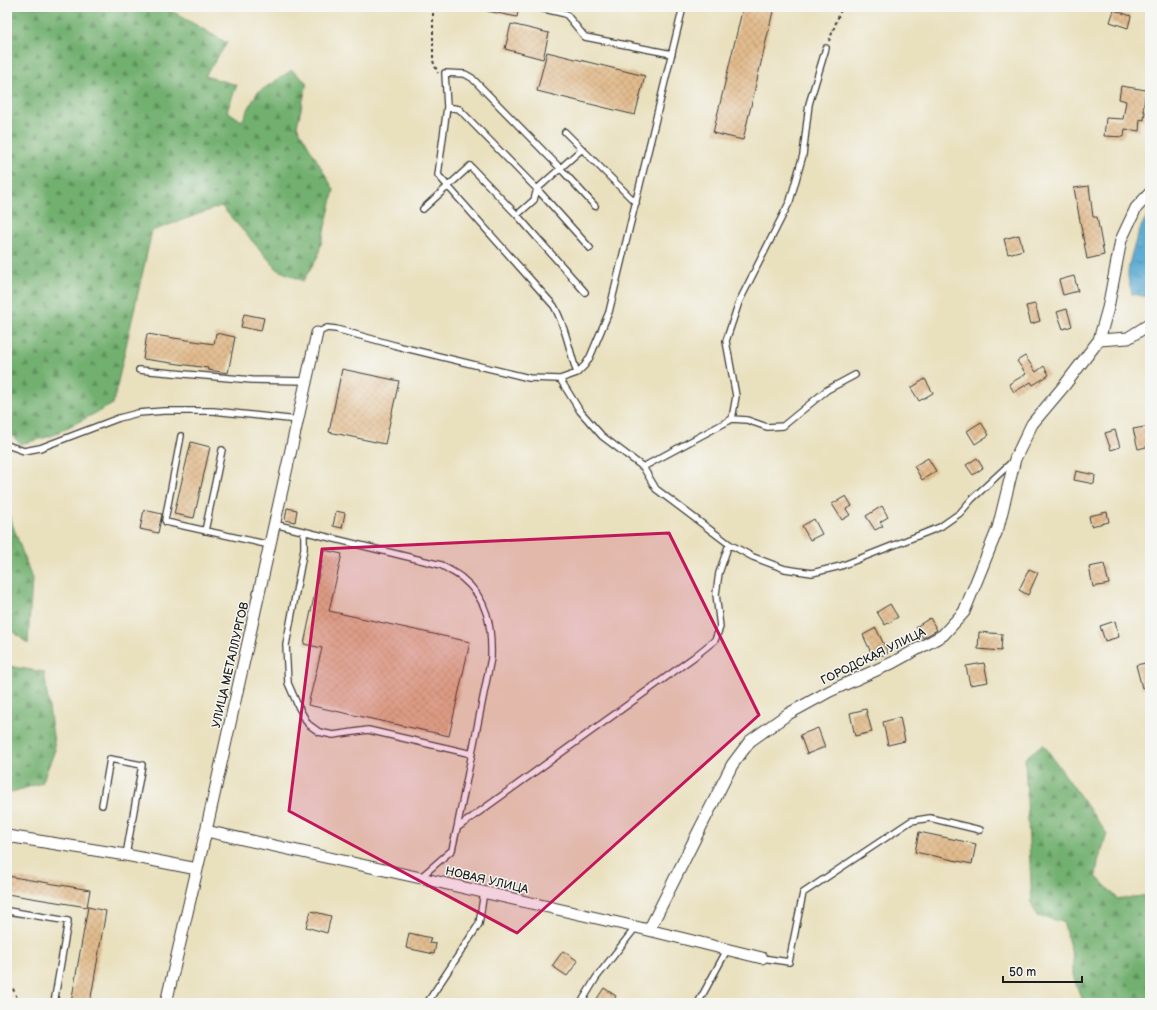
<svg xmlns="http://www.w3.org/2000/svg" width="1157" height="1010" viewBox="0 0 1157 1010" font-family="'Balsamiq Sans',sans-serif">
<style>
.forest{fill:url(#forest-firs);stroke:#476646}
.water{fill:url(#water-ripples);stroke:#396276}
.building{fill:url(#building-cross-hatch)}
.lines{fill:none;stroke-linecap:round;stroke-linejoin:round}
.service-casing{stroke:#3b3934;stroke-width:8}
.minor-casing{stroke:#3b3934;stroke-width:13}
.path{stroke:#3b3934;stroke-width:2;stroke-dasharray:3 3;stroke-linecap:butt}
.service{stroke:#fff;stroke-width:5.5}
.minor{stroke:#fff;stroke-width:11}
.marked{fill:#c2185b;fill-opacity:0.2;stroke:#c2185b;stroke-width:3;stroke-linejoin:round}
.labels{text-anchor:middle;stroke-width:3;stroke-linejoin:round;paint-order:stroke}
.street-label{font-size:12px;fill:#1c1c1c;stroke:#f6f6f2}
</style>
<defs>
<pattern id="forest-firs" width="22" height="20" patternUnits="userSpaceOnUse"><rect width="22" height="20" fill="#72b070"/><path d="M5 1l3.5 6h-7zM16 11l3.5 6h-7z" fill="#5d8e5b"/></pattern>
<pattern id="water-ripples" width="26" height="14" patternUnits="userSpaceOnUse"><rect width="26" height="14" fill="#56a8d1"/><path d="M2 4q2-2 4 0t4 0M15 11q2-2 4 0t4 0" fill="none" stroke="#4688a9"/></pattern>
<pattern id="building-cross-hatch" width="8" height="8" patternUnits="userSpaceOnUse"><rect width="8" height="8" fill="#e2bb8d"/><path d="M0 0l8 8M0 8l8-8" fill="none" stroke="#c1a079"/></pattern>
</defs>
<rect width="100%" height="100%" fill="#f6f6f2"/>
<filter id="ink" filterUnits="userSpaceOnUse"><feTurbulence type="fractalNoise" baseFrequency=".025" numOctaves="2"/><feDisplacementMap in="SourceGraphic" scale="8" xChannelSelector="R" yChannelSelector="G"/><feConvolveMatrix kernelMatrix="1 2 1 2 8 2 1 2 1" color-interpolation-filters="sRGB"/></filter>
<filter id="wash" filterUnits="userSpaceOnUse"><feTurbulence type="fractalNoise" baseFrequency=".012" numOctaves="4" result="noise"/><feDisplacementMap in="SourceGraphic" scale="16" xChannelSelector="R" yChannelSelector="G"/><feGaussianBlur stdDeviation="0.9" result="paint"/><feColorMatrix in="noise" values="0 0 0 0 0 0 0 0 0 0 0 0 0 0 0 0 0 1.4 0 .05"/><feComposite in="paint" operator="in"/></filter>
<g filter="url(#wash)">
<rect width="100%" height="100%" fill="#e9e0be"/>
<path class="forest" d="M7 7H123L124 9 131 7H165L227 43 205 76 237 85 227 111 242 121 257 93 292 70 307 83 297 126 334 190 318 256 303 281 278 270 221 206 152 231 113 404 51 436 21 444 7 431Z
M7 509 32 579 28 644 7 626Z
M7 663 13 667 44 672 55 750 42 783 12 792 7 791Z
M1043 744 1107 834 1098 862 1096 876 1118 899 1150 895V1003H1083L1073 976V958L1063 922 1038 916 1032 906 1025 758Z"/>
<path class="water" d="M1150 213V293L1148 297 1132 294C1131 288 1128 281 1128 275 1128 262 1140 221 1150 213Z"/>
<g id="blocks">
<path class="building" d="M488 7H519L517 17 487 11Z
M743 7H774L743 140 713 133Z
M1114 10 1131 16 1128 28 1110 22Z
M511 24 549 33 543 59 505 49Z
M547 52 645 76 635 115 537 91Z
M1121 86 1146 90 1143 111H1145L1144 120 1140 119 1139 131 1125 129 1124 137 1104 136 1106 118 1123 119 1126 101 1119 99Z
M1089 186 1093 217H1097L1104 255 1087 259 1074 188Z
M1019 235 1023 250 1008 254 1004 239Z
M1074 276 1078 291 1063 295 1059 280Z
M1035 304 1040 321 1031 324 1026 306Z
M1067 309 1072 326 1063 329 1057 312Z
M244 314 264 318 261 331 241 327Z
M216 333 235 337 228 373 208 370V368L143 359 147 334 214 344Z
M1025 356 1036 372 1044 366 1049 375 1033 385 1031 382 1014 392 1009 384 1026 374 1017 361Z
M342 369 399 381 385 444 329 432Z
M925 379 933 393 919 401 911 388Z
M981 422 989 435 975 444 967 431Z
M1150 426V446L1138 449 1133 429Z
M1115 430 1120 447 1111 450 1105 433Z
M191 442 210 447 194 518 174 514Z
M928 458 936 471 922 480 914 466Z
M977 458 983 468 973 475 966 465Z
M1076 471 1095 475 1094 484 1074 480Z
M846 496 852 506 846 509 850 515 842 520 832 504Z
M882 506 888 517 880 522 883 526 875 530 866 516Z
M287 508 297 510 295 522 285 520Z
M144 510 162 514 158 533 140 529Z
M336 511 345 513 342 528 333 526Z
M1107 512 1109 522 1091 526 1089 516Z
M814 519 822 534 810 540 802 526Z
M324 550 342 554 329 611 470 642 449 736 308 705 322 648 304 644Z
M1104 564 1109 584 1093 587 1089 567Z
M1029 569 1038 573 1028 595 1019 590Z
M890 604 898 617 885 625 877 612Z
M930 618 937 630 923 638 916 627Z
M1115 621 1119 637 1105 641 1100 626Z
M876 628 888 653 874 659 863 635Z
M979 632 1002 634 1001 651 978 649Z
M1150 662V686L1142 688 1136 665Z
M984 663 988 682 970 685 966 666Z
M866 709 872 732 855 736 850 713Z
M900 717 905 741 888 745 883 722Z
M818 728 825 747 807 754 800 735Z
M919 832 976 844 972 864 915 852Z
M7 876 90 890 87 907 7 894Z
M88 907 106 911 90 1003H71Z
M311 911 331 916 327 933 306 927Z
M409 933 431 938 429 943 436 944 434 954 406 948Z
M563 951 578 961 567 976 552 966Z
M604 988 616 996 612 1003H594Z"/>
</g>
</g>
<g filter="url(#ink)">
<use href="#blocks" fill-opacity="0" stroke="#3b3934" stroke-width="1"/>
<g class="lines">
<g class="service-casing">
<path id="service" d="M536 7 566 14 585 37 672 54
M447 107 459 109 537 189 590 248
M565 132 636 203
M423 209 470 166 517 215 534 200 537 189 582 149
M517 215 585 292
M317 333 327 328 336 329 401 347 529 378 560 379 577 373 585 365 590 357 609 312 683 7
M139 370 252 380 307 381
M577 373C569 350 566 327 554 306L438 175 447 107 445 73 465 74 472 78 560 168 595 206
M560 379 580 411 602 436 643 467 656 489 729 544 753 557 785 569 812 573 841 566 940 527 960 513 972 499 1013 461
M732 419 736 396 726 341 739 302 790 201 803 155 809 104 826 48
M181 436 165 520 166 522 270 545
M7 445 24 451 40 448 119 418 138 413 164 411H213L298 420
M643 467 732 419 747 420 767 427 783 426 827 390 855 375
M274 524 441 565C447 569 456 573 462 578 488 599 492 626 491 658L457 828
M205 531 222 450
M304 531V549L286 645 288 683 298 706 308 724 319 732 333 735 368 730 472 754
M102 805 110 759 142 765 126 855
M421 877 452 850 457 828 694 657 715 640 720 627 716 594 719 573 729 544
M8 911 68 921 54 1003
M762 958 789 962 803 893 911 821 930 818 980 830
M427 1003 479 924 484 892
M581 1003 596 978 636 927
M698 1003 727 950"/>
</g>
<g class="minor-casing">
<path id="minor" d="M1099 340 1128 338 1150 324
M206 831 421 878 636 927 762 958
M7 836 126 855 197 869
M649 930 732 765 750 741 788 714 830 691 892 663 943 635 964 612 998 528 1015 459 1032 424 1064 386 1099 340 1108 308 1121 240 1136 208 1150 193
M166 1003 206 831 317 333"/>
</g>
<path class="path" d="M433 7V61L438 73
M829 41 842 7
M7 988 13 989 18 1000V1003"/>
<use href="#service" class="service"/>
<use href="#minor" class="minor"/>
</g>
</g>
<path class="marked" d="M669 533 759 715 517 933 289 811 322 549Z"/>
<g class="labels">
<g class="street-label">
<text transform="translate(873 656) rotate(-26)" y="4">ГОРОДСКАЯ УЛИЦА</text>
<text transform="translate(230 665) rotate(-77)" y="4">УЛИЦА МЕТАЛЛУРГОВ</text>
<text transform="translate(487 880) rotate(13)" y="4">НОВАЯ УЛИЦА</text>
</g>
</g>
<rect width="1157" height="1010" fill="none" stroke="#f6f6f2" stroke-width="24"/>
<path d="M1003 976v6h79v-6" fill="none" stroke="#1c1c1c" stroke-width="2"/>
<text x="1009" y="976" font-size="12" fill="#1c1c1c" stroke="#f6f6f2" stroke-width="3" paint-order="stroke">50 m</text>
</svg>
